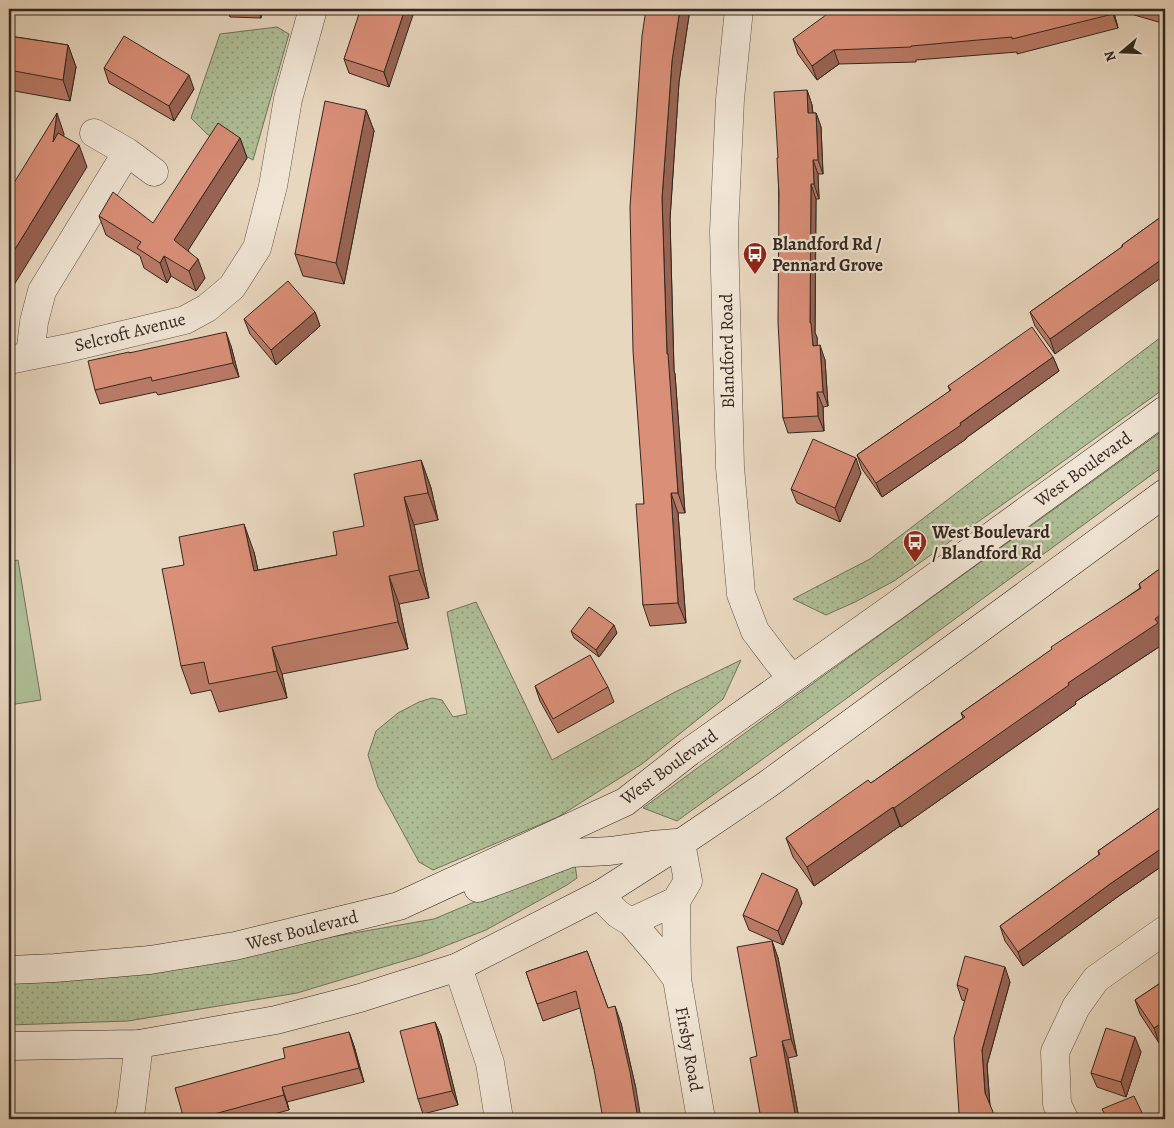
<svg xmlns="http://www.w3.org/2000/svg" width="1174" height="1128" viewBox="0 0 1174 1128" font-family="Alegreya,serif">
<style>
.green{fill:url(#green-dots);stroke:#70735c}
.pitch{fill:#afbf97;stroke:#70735c}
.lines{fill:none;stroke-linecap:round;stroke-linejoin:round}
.street-casing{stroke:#605348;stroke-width:29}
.secondary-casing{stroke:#322720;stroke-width:29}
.street{stroke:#f0e5d5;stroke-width:28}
.secondary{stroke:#f0e5d5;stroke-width:28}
.wall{fill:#bb7b67;stroke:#322720}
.shaded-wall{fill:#996454;stroke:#322720}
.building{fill:#da8f78;stroke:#322720}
.labels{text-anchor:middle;stroke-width:4.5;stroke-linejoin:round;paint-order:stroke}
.poi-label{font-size:18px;font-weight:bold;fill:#322720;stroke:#f0e5d5;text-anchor:start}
.street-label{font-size:18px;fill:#322720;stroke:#f0e5d5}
</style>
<defs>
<pattern id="green-dots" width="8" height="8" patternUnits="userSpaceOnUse" patternTransform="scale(1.25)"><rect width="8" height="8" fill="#afbf97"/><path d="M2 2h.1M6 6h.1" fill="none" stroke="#8f9b7b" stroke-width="1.8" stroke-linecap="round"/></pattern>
</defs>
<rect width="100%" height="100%" fill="#e8d7bf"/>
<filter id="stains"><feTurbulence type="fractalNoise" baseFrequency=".004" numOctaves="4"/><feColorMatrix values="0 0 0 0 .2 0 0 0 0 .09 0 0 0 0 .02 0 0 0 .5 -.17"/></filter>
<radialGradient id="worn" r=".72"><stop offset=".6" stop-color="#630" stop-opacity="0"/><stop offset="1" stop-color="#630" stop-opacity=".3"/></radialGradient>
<path class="green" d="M277 27 289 34 253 160 207 134 191 118 220 34Z
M1165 334V388L1040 478 894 581 855 602 826 615 793 599 870 559Z
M1165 429V465L843 701 677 821 643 808 794 697Z
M476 602 552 760 673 693 741 660 723 699 642 764 558 817 433 870 419 862 378 787 368 755 376 731 398 713 419 702 432 698 442 700 453 717 467 714 447 612Z
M565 864 575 865 577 878 567 885 486 930 420 956 297 993 128 1021 9 1025V981L308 941 434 919Z"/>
<path class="pitch" d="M18 560 41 700 9 705V562Z"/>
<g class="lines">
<g class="street-casing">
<path id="street" d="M739 9 730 99 724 231 730 467 741 594 755 631 780 664 792 678
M94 133 127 152 154 172
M30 355 34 322 42 291 127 152
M9 360 68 348 185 320 207 308 232 287 257 248 273 186 288 99 313 9
M681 843 688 881 676 901 677 979 701 1119
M601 894 608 904 618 914 631 922 661 957 677 979
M631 922 676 901
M458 967 490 1063 499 1119
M128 1119 131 1109 139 1044
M1064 1119 1057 1104 1055 1052 1076 1007 1096 979 1165 930"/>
</g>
<g class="secondary-casing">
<path id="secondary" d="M478 888 571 853 610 851 652 845 676 843
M9 970 55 968 150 960 235 946 399 906 625 802 689 752 895 606 1165 410
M9 1046 139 1044 276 1020 360 998 458 967 601 894 681 843 768 784 1165 493"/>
</g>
<use href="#street" class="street"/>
<use href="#secondary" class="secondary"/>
</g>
<path class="wall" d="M227 9H262L261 18 230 17Z
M646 9H690L679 82 670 219 674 371 675 374 685 513H678L686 623 650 626 643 605 644 504Z
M1113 9 1118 28 1017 54V52L916 60V62L839 64 817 80 798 54 793 39Z
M1114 9H1165V24Z
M363 12 389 87 349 73 344 59Z
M9 36 68 45 76 67 70 101 9 90Z
M104 68 194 89 174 121 109 83Z
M807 90 812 105 813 113H816L821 127 823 174H818L819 199H816L815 333 817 337V345L825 360 828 406 823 407 824 431 788 433 783 418 778 158Z
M366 110 374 131 344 284 303 276 295 254Z
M240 138 247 158 188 250 205 278 196 291 171 276 167 283 144 268 140 256 106 235 99 216 153 223Z
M1165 214 1055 354 1035 326 1030 312 1122 247V245Z
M315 312 320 326 276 365 250 334 244 319Z
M231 346 239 377 158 395 156 392 100 404 95 390 129 353Z
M1053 357 1059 371 966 438V439L882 497 862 469 857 455 950 391 948 386Z
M421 460 431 488 438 520 414 525 429 598 399 604 408 649 282 674 287 698 219 712 211 690 191 694 181 666 254 552 258 570 337 555 364 526Z
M861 473 840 522 797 503 791 489Z
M1165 565V635L1163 637 1165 643 1075 702 1076 704 901 827 900 826 814 886 793 857 786 838 871 783 963 718 961 713 1140 588 1139 584Z
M571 631 617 633 599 657 574 638Z
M535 686 608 687 614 702 558 733 540 701Z
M1165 804V864L1116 898 1023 966 1005 941 1000 926 1099 855 1098 851Z
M802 903 783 945 749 930 743 915Z
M772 941 778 958 797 1056 788 1058 799 1119H761L757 1056Z
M587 951 608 1008 621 1023 636 1089 594 1069 580 1008 543 1021 526 972Z
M1165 980 1159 1043 1140 1014 1135 1000Z
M1010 982 987 1065 990 1105 961 1119 965 1001 962 1000 957 985Z
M435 1022 441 1036 458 1105 423 1114 418 1099Z
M349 1032 354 1046 364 1082 287 1102 289 1110 255 1119H184L285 1058Z
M1141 1052 1126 1097 1097 1087 1091 1073Z"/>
<path class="shaded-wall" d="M258 9H262L261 18Z
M405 9H415L389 87 384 72Z
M680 9H690L679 82 670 219 674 371 675 374 685 513 678 493 667 354 662 198 672 61Z
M1112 9H1113L1118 28 1113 14Z
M68 45 76 67 70 101 63 80Z
M834 50 839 64 817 80 812 66Z
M189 75 194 89 174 121 169 106Z
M807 90 812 105 814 128 808 113Z
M366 110 374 131 344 284 336 263Z
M57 113 64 134 60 164 53 142Z
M816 113 821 127 823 174 818 160Z
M240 138 247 158 182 260 174 240Z
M79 145 87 167 9 293V259Z
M813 160 818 174 819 199 814 184Z
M811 184 816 199 815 333 817 337 818 360 813 346 810 323Z
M164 256 171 276 167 283 160 263Z
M1165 257V275L1055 354 1050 339Z
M198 259 205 278 196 291 189 271Z
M315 312 320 326 276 365 271 350Z
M226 332 231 346 239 377 233 363Z
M820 345 825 360 828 406 823 392Z
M1053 357 1059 371 966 438V439L882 497 876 483Z
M817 392 823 407 824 431 818 416Z
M856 458 861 473 840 522 835 508Z
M421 460 431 488 438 520 428 493Z
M671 493 678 513 686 623 678 603Z
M404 497 414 525 429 598 419 570Z
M244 524 254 552 264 599 254 571Z
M389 576 399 604 408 649 398 622Z
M1165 611V635L1163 637 1165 643 1075 702 1076 704 901 827 894 808Z
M614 625 617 633 599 657 596 650Z
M272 647 282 674 287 698 277 671Z
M893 807 900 826 814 886 807 867Z
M1165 846V864L1116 898 1023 966 1018 952 1110 884Z
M797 889 802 903 783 945 778 931Z
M772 941 778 958 797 1056 791 1039Z
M1005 967 1010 982 987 1065 990 1108 985 1093 982 1050Z
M615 1006 621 1023 636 1089 641 1119H638Z
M1165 1021V1039L1159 1043 1154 1028Z
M435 1022 441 1036 458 1105 452 1091Z
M349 1032 354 1046 364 1082 359 1068Z
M1135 1037 1141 1052 1126 1097 1121 1082Z
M782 1041 788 1058 799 1119H796Z
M282 1087 287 1102 289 1110 284 1095Z"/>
<path class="building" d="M364 9H405L384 72 344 59 360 11 363 12Z
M646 9H680L672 61 662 198 667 354H668L678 493H671L678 603 643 605 636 504H644L633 351 630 207 642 36Z
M924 9H1112L1113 14 1012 39V37L911 46V47L834 50 812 66 793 39 830 12Z
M9 36 68 45 63 80 9 70Z
M124 36 189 75 169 106 104 68Z
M807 90 808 113H816L818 160H813L814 184H811L810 323H811L813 346 820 345 823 392H817L818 416 783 418 778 322 779 194 777 158H778L774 92Z
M325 101 366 110 336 263 295 254Z
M57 113 53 142 58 133 79 145 9 259V191Z
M218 123 240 138 174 240 198 259 189 271 164 256 160 263 137 248 141 242 99 216 113 192 153 223Z
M1165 214V257L1050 339 1030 312 1123 246 1122 245Z
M288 281 315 312 271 350 244 319Z
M1032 327 1053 357 960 423 961 425 876 483 857 455 951 390 948 386Z
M226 332 233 363 152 381 151 377 95 390 88 361 129 352V353Z
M813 439 856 458 835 508 791 489Z
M421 460 428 493 404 497 419 570 389 576 398 622 272 647 277 671 209 684 204 662 181 666 162 569 184 565 179 537 244 524 254 571 337 555 333 532 364 526 354 474Z
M1165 565V611L1155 619 1158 623 1068 683 1069 685 979 748 894 808 893 807 807 867 786 838 868 780 871 783 965 717 961 713 1052 649 1051 647 1141 588 1139 584Z
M589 607 614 625 596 650 571 631Z
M590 655 608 687 553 719 535 686Z
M1165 804V846L1110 884 1018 952 1000 926 1100 854 1098 851Z
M762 873 797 889 778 931 743 915Z
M772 941 791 1039 782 1041 796 1119H761L750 1058 757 1056 737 947Z
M587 951 608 1008 615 1006 630 1072 638 1119H603L594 1069 576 991 537 1004 526 972Z
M965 956 1005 967 982 1050 985 1093 996 1119H962L959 1113 954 1038 968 989 957 985Z
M1165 980V1021L1154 1028 1135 1000Z
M435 1022 452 1091 418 1099 400 1031Z
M1106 1028 1135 1037 1121 1082 1091 1073Z
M349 1032 359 1068 282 1087 284 1095 196 1119H184L175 1088 285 1058 283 1048Z
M1134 1096 1145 1119H1107L1102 1109Z
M9 1109 18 1119H9Z"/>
<defs>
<g id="bus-pin" transform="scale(1.25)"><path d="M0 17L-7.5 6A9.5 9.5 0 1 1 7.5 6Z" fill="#8f2418" stroke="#f0e5d5"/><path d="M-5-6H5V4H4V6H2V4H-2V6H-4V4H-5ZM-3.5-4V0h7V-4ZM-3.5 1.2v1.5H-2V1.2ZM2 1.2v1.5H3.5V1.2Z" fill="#fff"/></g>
</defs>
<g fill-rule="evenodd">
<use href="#bus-pin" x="755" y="254"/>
<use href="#bus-pin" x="915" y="542"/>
</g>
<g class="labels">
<g class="poi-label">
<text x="772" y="250">Blandford Rd /<tspan x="772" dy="21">Pennard Grove</tspan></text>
<text x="932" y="538">West Boulevard<tspan x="932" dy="21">/ Blandford Rd</tspan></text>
</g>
<g class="street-label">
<text transform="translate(130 332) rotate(-14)" y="6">Selcroft Avenue</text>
<text transform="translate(727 351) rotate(-91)" y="6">Blandford Road</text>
<text transform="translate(1083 469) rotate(-36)" y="6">West Boulevard</text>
<text transform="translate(669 767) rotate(-36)" y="6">West Boulevard</text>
<text transform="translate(302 930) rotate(-14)" y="6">West Boulevard</text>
<text transform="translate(689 1049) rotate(80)" y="6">Firsby Road</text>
</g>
</g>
<rect width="1174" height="1128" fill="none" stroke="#e8d7bf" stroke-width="30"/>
<rect x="10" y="10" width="1154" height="1108" fill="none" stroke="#322720" stroke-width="2.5"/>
<rect x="15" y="15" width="1144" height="1098" fill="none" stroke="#322720"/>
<g transform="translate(1122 52) rotate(251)" stroke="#f0e5d5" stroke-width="4" paint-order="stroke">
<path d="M0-4L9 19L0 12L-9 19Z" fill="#322720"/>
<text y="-8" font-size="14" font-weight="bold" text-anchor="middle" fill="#322720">N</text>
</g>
<rect width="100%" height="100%" filter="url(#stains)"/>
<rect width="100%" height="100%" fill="url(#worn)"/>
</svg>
